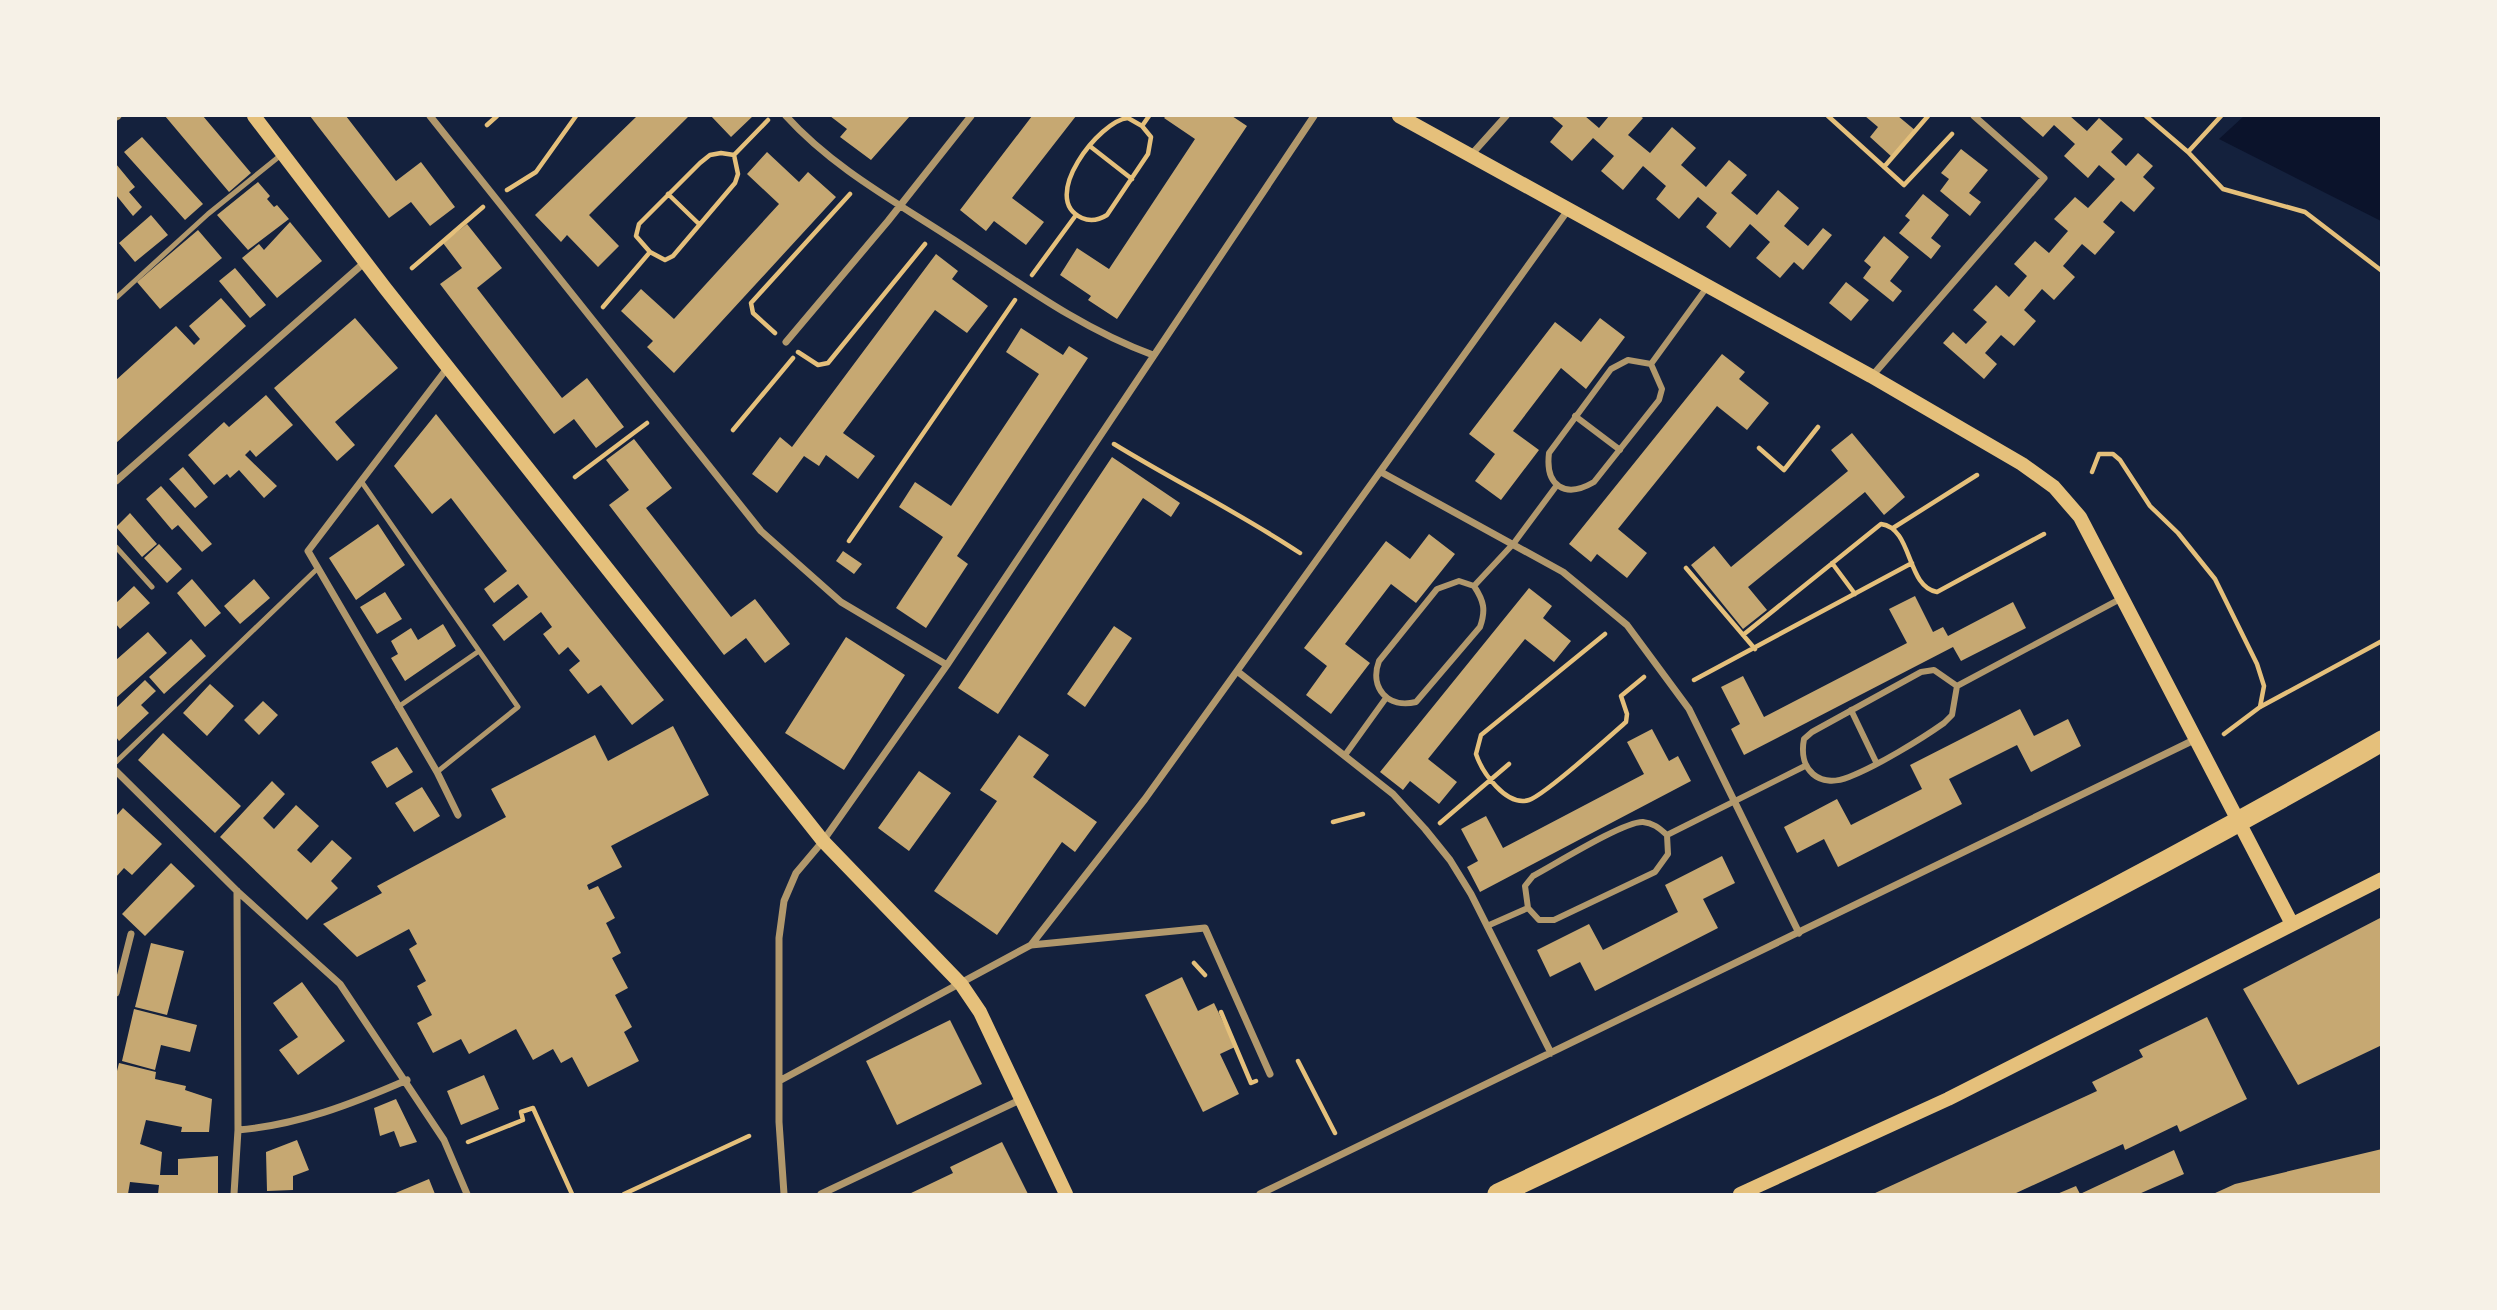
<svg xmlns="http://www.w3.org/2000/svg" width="2497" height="1310" viewBox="0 0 2497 1310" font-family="Lato,sans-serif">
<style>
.water{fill:#0b132b}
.building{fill:#c6a872}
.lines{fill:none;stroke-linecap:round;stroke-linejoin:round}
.path{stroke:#e5c07b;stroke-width:4.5}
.service{stroke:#b1986c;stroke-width:5}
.pedestrian{stroke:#b1986c;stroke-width:6}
.minor{stroke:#b1986c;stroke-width:7}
.secondary{stroke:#e5c07b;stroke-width:14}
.motorway{stroke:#e5c07b;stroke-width:21}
</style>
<rect width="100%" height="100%" fill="#14213d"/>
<path class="water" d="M2244 116H2381V221L2219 139Z"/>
<path class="building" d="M165 116H203L251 173 229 192Z
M310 116H346L396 181 421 162 455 207 430 226 411 202 389 218Z
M637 116H689L589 215 619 246 598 267 567 235 561 242 535 215Z
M711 116H753L731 137Z
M830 116H910L871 160 840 137 847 129Z
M1032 116H1076L1012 198 1044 222 1026 245 994 221 986 231 960 210Z
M1166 116H1232L1247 126 1117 319 1088 300 1091 296 1060 275 1077 248 1109 269 1195 139 1164 118Z
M1551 116H1585L1599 128 1609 116H1640L1643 118 1628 135 1650 153 1672 127 1696 148 1681 165 1706 187 1729 160 1747 175 1731 193 1757 215 1778 190 1799 208 1784 226 1808 246 1823 228 1832 235 1803 270 1794 262 1780 278 1756 258 1770 242 1750 224 1730 248 1706 227 1717 213 1698 197 1679 219 1656 199 1666 186 1643 166 1623 190 1601 171 1614 156 1593 138 1572 161 1550 142 1563 126Z
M1865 116H1898L1916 131 1892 157 1870 137 1878 127Z
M2019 116H2070L2087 131 2099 118 2123 139 2111 152 2126 166 2138 153 2153 166 2143 177 2155 188 2134 212 2121 201 2103 222 2115 232 2095 255 2082 244 2063 266 2075 277 2054 300 2042 289 2024 310 2036 321 2014 346 2001 335 1985 353 1997 364 1984 379 1943 343 1953 332 1966 344 1987 322 1973 310 1996 285 2009 297 2027 276 2014 264 2035 241 2049 253 2068 231 2054 219 2075 197 2088 208 2115 179 2099 165 2088 178 2064 156 2075 144 2054 125 2043 137Z
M142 137 203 204 185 220 124 152Z
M1961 149 1988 170 1969 193 1981 202 1970 216 1940 191 1949 179 1941 173Z
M767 152 799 182 808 172 836 197 674 373 647 347 653 341 621 311 641 289 674 319 779 204 747 174Z
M116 164 135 187 129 192 142 207 133 216 116 195Z
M258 182 270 196 267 199 274 207 277 205 289 219 248 250 217 215Z
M1923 194 1949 215 1931 238 1941 246 1931 259 1899 233 1910 220 1905 216Z
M151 215 168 235 135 262 119 243Z
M290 222 322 261 277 298 242 258 259 244 264 250Z
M467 224 502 268 477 288 562 398 587 378 624 427 596 448 574 419 554 434 440 284 462 268 443 243Z
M198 230 222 258 160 309 137 282Z
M1884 236 1909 257 1890 281 1902 291 1893 302 1863 278 1871 267 1864 261Z
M936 254 958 271 952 279 988 306 967 333 935 310 843 433 875 456 858 479 826 455 819 466 804 456 777 493 752 474 780 437 792 447Z
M235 268 266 305 250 318 219 281Z
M1846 282 1869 300 1851 321 1829 303Z
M221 298 246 326 116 443V380L176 326 194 345 200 339 189 326Z
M355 318 398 368 335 422 355 445 337 461 274 388Z
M1600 318 1625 337 1586 389 1561 368 1513 431 1539 450 1501 500 1475 481 1495 454 1469 434 1555 322 1581 342Z
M1021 328 1063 355 1069 346 1088 358 957 556 968 564 926 628 896 608 943 537 899 507 915 482 951 506 1039 374 1006 352Z
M1722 354 1745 372 1739 379 1769 403 1747 430 1717 406 1618 529 1647 553 1627 578 1597 554 1591 562 1569 544Z
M266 395 293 425 256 457 250 450 245 455 277 486 264 498 239 470 230 478 227 474 214 485 188 455 224 422 229 427Z
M436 414 664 700 632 725 601 685 588 694 569 670 580 661 568 647 559 655 543 634 552 627 541 612 504 641 492 625 528 597 518 584 494 603 484 589 507 571 451 498 432 514 394 466Z
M1852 433 1905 497 1884 515 1865 492 1748 587 1767 610 1743 629 1691 565 1714 546 1731 567 1848 471 1831 450Z
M634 439 672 488 646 508 731 617 755 599 790 644 765 663 746 638 724 655 609 505 629 490 606 460Z
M1112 457 1180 503 1171 517 1143 498 998 714 958 688Z
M183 467 208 497 195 508 169 479Z
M161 486 212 544 202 552 178 525 172 530 146 499Z
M130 513 157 544 142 557 116 527Z
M378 524 405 565 356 600 329 558Z
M1429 534 1455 554 1416 603 1391 584 1345 644 1370 663 1331 714 1306 695 1327 666 1304 648 1386 541 1410 559Z
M159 544 182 569 167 583 144 558Z
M843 551 862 564 854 574 836 561Z
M192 579 221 613 205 627 177 593Z
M254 579 270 598 240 624 224 606Z
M134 586 150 603 120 629 116 624V603Z
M1529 588 1552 606 1543 618 1571 641 1554 662 1525 639 1428 759 1457 782 1439 804 1410 781 1403 790 1380 772Z
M385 592 402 619 377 634 360 607Z
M1915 596 1933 632 1943 627 1948 636 2013 602 2026 628 1961 661 1953 647 1744 755 1731 729 1740 724 1721 687 1743 676 1764 717 1907 643 1889 609Z
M443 624 456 646 405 681 391 658 398 654 391 641 411 628 418 640Z
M1114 626 1132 638 1085 707 1067 694Z
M148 632 167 653 116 698V660Z
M846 637 905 675 844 770 785 733Z
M191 639 206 656 164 694 149 677Z
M145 680 156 691 141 705 149 713 119 741 116 737V708Z
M210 684 234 706 207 736 183 713Z
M263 701 278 715 259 735 244 720Z
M2020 709 2034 736 2068 719 2081 746 2031 772 2017 745 1949 779 1962 804 1838 867 1824 839 1797 853 1784 827 1837 799 1851 825 1922 789 1910 765Z
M673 726 709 795 611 846 622 867 587 885 589 890 598 886 615 918 606 923 621 953 612 958 628 988 615 995 632 1027 624 1032 639 1061 588 1087 572 1057 561 1063 553 1049 533 1060 516 1029 469 1054 461 1039 433 1053 417 1023 432 1015 417 986 426 981 409 949 417 944 409 929 357 957 323 924 382 893 377 886 506 817 491 789 595 735 608 761Z
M1652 729 1669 761 1678 756 1691 781 1480 892 1467 867 1478 861 1461 829 1486 816 1503 848 1644 774 1627 742Z
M163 733 241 806 215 833 138 760Z
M1019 735 1049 755 1033 777 1097 822 1075 852 1062 842 997 935 934 891 997 801 980 790Z
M397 747 413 772 387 788 371 762Z
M919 771 951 793 909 851 878 828Z
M272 781 285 794 263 818 274 829 296 805 319 826 297 850 311 863 332 840 352 858 331 881 338 888 307 920 220 837Z
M422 787 440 816 414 832 395 803Z
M123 808 162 844 132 875 124 868 116 877V816Z
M1722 856 1735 883 1703 899 1718 928 1595 991 1580 962 1550 977 1537 950 1589 924 1603 950 1678 912 1665 885Z
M171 863 195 886 145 936 122 914Z
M2382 917V1045L2298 1085 2243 989Z
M151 943 184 951 167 1015 135 1007Z
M1182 977 1198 1011 1214 1003 1235 1047 1220 1054 1239 1094 1203 1112 1145 995Z
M302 982 345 1041 298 1075 279 1050 298 1037 273 1003Z
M134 1009 197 1025 190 1052 161 1045 155 1070 122 1061Z
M2207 1017 2247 1099 2180 1132 2177 1125 2125 1150 2123 1144 2014 1194H1873L2097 1091 2092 1082 2143 1057 2139 1050Z
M950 1020 982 1084 897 1125 866 1061Z
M119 1063 156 1072 155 1079 186 1086 185 1090 212 1099 209 1132H181L182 1127 146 1120 140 1144 162 1152 160 1175H178V1159L218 1156V1194H158L159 1185 130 1182 128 1194H116V1075Z
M484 1075 499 1109 461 1125 447 1091Z
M396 1099 417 1142 400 1147 394 1131 380 1136 374 1108Z
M297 1140 309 1170 293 1176V1190L267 1191 266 1152Z
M1002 1142 1028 1194H909L953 1173 950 1167Z
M2382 1149V1194H2213L2235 1184Z
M2174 1150 2184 1174 2139 1194H2057L2076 1186 2080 1194Z
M429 1179 435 1194H393Z"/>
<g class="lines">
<path class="path" d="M1828 116 1904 185 1952 134
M2146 116 2188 152
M2221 116 2188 152 2223 189 2305 212 2382 271
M1128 118 1142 126 1151 137 1148 154 1107 215C1099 220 1091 222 1082 218 1038 199 1100 120 1128 118Z
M487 125 497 116
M1142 126 1149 116
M1091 147 1132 179
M721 153 734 155 738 174 735 183 673 256 665 260 650 252 636 236 639 224 700 163 710 155Z
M734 155 768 120
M1884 167 1928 116
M507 190 536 172 576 116
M668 194 699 224
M412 268 483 207
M1032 275 1076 215
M603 307 650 252
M775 333 753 313 751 303 850 194
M798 352 818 365 828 363 925 244
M733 430 793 358
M1114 444C1176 482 1240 513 1300 553
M1759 448 1784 470 1818 427
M2092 472 2099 454H2113L2120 460 2150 506 2178 533 2215 579 2257 664 2264 686 2260 707
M575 477 647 423
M1893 528 1977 475
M849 541 1015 300
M1832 563 1855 594
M1686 568 1755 649
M1605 634 1481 735 1476 754C1482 772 1506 807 1529 800 1545 795 1610 736 1626 722L1627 714 1621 696 1644 677
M1743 635 1881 524C1913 528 1906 587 1937 592L2044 534
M1694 680 1912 563
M2224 734 2260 707 2382 641
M1333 822 1363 814
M1440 823 1509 764
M1194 963 1205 975
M1221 1012 1251 1083 1256 1081
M1298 1061 1335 1133
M468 1142 523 1120 521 1112 533 1108 572 1194
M624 1194 749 1136"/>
<path class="service" d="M116 298 208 214 281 155
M361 481 518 707 437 772
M116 547 152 587
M398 707 479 651
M116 762 318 568"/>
<path class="pedestrian" d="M1628 360 1651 364 1662 389 1659 400 1594 482C1565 499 1545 486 1549 453L1611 369Z
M1651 364 1707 287
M1575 416 1620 450
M1474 586C1484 601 1486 610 1480 627L1416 702C1388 709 1369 688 1379 661L1437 589 1459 581 1474 586 1514 543 1557 485
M1934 670 1957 686 1952 715 1944 723C1920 740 1877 766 1849 777 1819 789 1798 770 1804 739L1812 732 1921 672Z
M1957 686 2122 598
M1851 710 1876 762
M1345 755 1386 698
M1667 835 1805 766
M1487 926 1528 908 1539 920H1554L1655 872 1668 854 1667 835C1660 829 1654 823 1643 822 1624 821 1554 865 1533 876L1525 886 1528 908"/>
<path class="minor" d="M430 116 761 531 841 602 947 665
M786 116C833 168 896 202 954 240 1018 282 1081 329 1153 355
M116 117 118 116
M1471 155 1506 116
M786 342 888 221 971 116
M448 367 308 551 437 772 458 815
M1872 376 2044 178 1974 116
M1381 472 1563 572 1627 625 1689 709 1799 933
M116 481 365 262
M1237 671 1393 794 1425 829 1450 860 1471 894 1551 1053
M116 771 237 891 340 984 444 1140 467 1194
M1031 945 1145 799 1568 210
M116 993 131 934
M781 1080 1031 945 1205 928 1270 1074
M238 1130C298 1125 352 1104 407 1080
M234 1194 238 1130 237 891
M784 1194 779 1122V938L784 901 796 873 823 841 947 665 1314 116
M821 1194 1020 1100
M1260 1194 2194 740"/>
<path class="secondary" d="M254 116 385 288 823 841 961 984 980 1012 1066 1194
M1399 116 1871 376 2022 464 2054 487 2080 517 2292 924
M1740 1194 1948 1099 2382 879"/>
<path class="motorway" d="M1498 1194C1797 1053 2095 906 2382 741"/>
</g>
<rect width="2497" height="1310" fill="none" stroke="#f6f1e7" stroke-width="234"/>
</svg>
